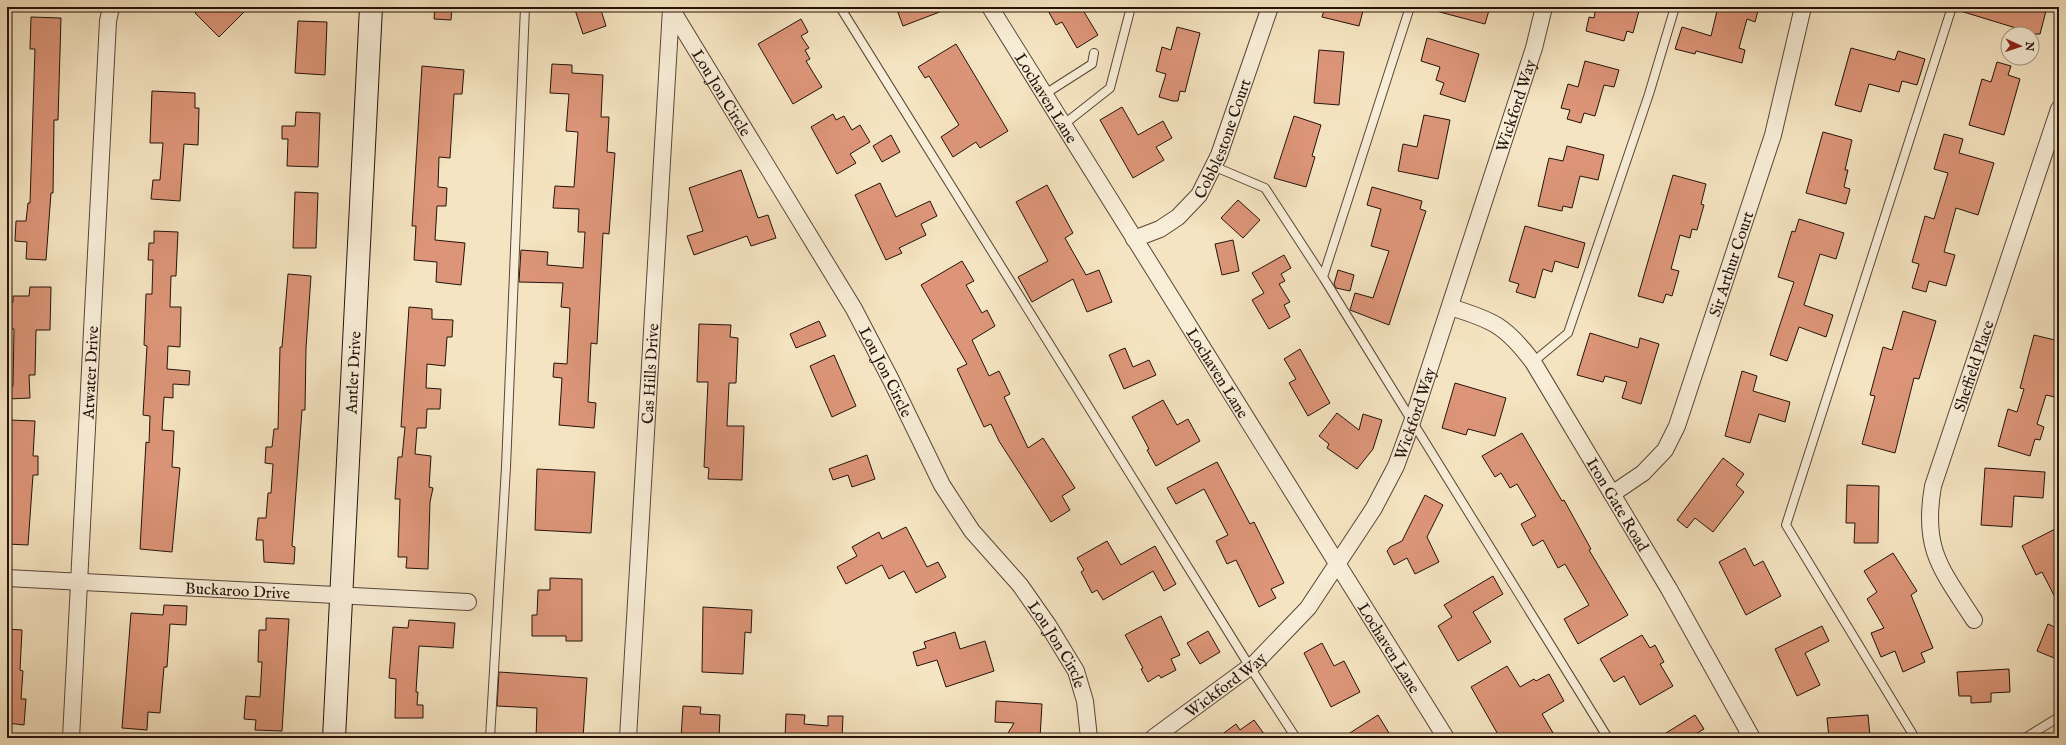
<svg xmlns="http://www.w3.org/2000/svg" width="2066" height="745" viewBox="0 0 2066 745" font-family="'IM FELL English',serif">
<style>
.building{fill:#dc9578;stroke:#24120b}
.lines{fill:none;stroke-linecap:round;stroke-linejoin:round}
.lane-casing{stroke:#584638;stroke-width:10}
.street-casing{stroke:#584638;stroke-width:18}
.secondary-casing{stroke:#24120b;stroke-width:24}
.lane{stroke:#f8edd7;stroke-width:8}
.street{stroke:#f8edd7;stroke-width:16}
.secondary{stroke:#f8edd7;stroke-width:22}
.labels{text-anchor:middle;stroke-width:3.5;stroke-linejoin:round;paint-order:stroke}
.street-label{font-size:16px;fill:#24120b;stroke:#f8edd7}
</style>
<rect width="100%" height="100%" fill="#f5e4c1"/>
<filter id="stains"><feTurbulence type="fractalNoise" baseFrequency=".005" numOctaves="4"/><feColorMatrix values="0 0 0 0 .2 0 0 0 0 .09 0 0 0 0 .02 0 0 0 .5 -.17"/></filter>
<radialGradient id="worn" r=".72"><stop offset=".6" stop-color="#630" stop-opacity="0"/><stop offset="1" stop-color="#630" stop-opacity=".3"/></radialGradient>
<path class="building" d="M202 7H249L219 37 195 13Z
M435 7H452L451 20 434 19Z
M574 7H600L606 26 583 34Z
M896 7H950V8L903 26Z
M1046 7H1081L1098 35 1077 48 1062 22 1056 25Z
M1325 7H1364L1359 26 1322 17Z
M1436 7H1490L1485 24 1436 11Z
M1596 7H1640L1633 33 1627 31 1624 41 1586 31 1589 17 1594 18Z
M1716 7H1759L1755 22 1747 19 1739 48 1745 50 1742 63 1696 51 1695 54 1675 49 1682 27 1711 36 1717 11Z
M1957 7H2047L2040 34H2014L2016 28 1957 10Z
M31 17 61 18 58 120H54L53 193H51L46 260 26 259 27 242 15 241 16 221H26L28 203H30L35 49H30Z
M801 19 808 32 801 36 809 48 805 50 810 59 806 61 822 87 793 104 758 44Z
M298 21 327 22 325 75 295 73Z
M1177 27 1200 33 1185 92 1180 91 1178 101H1173L1159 97 1166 74 1156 71 1162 47 1171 50Z
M1427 38 1479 54 1465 102 1440 94 1444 83 1436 80 1440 67 1421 61Z
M956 44 1008 131 980 148 976 142 953 157 941 137 959 125 929 76 925 78 918 67Z
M1851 48 1895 60 1898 51 1925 59 1917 85 1902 81 1899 92 1869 84 1861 112 1835 105Z
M1319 50 1344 52 1339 105 1314 103Z
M1585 61 1619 70 1614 87 1604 85 1595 116 1584 113 1581 123 1567 119 1570 110 1561 108 1568 84 1578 87Z
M1997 62 2011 66 2008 75 2020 79 2004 135 1969 125 1982 79 1991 82Z
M552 64 572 65V73L603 75 601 117H609L607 152 615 153 609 234 603 233 597 344 591 343 588 402 596 403 594 428 559 425 562 378 553 377 554 363 567 364 570 308 561 307 563 283 519 282 521 250 548 252 547 265 583 268 585 232H578L579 209 553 208 555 186 574 187 578 132 566 131 569 94 550 93Z
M422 66 464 70 462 94H454L450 158 439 157 438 187 447 188 446 206H437L435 240 465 243 461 285 436 282 437 262 414 260 416 226H412Z
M152 91 195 93V108H199L198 145 184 144 180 201 151 199 153 180H160L163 143H150Z
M1122 107 1138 135 1163 121 1172 138 1156 147 1164 160 1133 178 1100 120Z
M296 112 320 113 318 167 287 166 288 139H282V126H295Z
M833 114 836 120 844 116 852 130 860 125 870 142 850 154 856 163 837 174 811 127Z
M1424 115 1450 120 1438 179 1398 171 1403 144 1417 147Z
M1294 116 1321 125 1312 156 1315 157 1306 187 1274 178Z
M1823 132 1852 140 1845 170H1848L1844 187 1850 189 1846 204 1806 193Z
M1944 134 1963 139 1959 153 1994 163 1978 215 1956 208 1944 252 1955 255 1946 286 1929 281 1926 292 1912 288 1919 264 1912 262 1925 216 1934 219 1948 173 1934 169Z
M891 135 900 152 882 162 873 146Z
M1567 146 1604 155 1598 180 1580 176 1572 208 1563 206 1562 211 1538 206 1549 158 1563 161Z
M741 170 758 218 768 215 776 238 751 246 747 236 694 255 687 236 703 231 689 188Z
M1673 175 1706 184 1701 204 1704 205 1697 230 1692 229 1690 238 1680 235 1671 269 1679 271 1672 296 1666 294 1663 303 1638 296Z
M880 183 896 217 930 201 937 216 921 224 926 235 899 248 902 253 886 260 855 195Z
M1047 185 1073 233 1065 238 1086 275 1099 270 1112 302 1087 312 1073 279 1032 302 1018 277 1048 261 1016 202Z
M1372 187 1422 201 1420 209 1426 211 1389 325 1350 310 1355 293 1373 298 1389 251 1371 246 1381 209 1367 205Z
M295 192 318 193 316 248H293Z
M1238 200 1260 220 1243 238 1221 218Z
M1799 219 1844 233 1836 259 1820 254 1804 305 1833 315 1826 337 1799 327 1787 361 1770 355 1794 282 1778 277 1792 231 1795 232Z
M1525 226 1585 243 1578 268 1555 261 1552 272 1543 269 1535 298 1516 292 1519 284 1509 281Z
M154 231 178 232 176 276H171L170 307H181L180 347 168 346 167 369 190 371 189 385 173 384V398L164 397 162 430 174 431 172 467 180 468 172 552 140 549 146 442 149 443 150 416 143 415 147 346 144 345 146 294H152L153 260H148L149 243H154Z
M1233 240 1239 271 1222 275 1215 244Z
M1284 255 1291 268 1281 274 1285 281 1279 284 1290 302 1284 305 1290 317 1269 329 1252 300 1264 293 1252 273Z
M962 261 974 281 966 285 982 313 987 310 995 326 972 340 989 376 999 371 1010 394 1004 397 1028 448 1043 438 1075 488 1062 496 1070 510 1051 522 999 441 991 424 984 427 957 369 967 364 921 285Z
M1338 270 1354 275 1350 291 1336 288 1334 284Z
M288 274 311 276 306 348 305 410H302L292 546 295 547 294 564 264 562 263 540H256L258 518H266L268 493H271L273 464 265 463 266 447H272L274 429H278L280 347H282Z
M30 287H51L50 330H36L35 375H29L30 398 8 399 9 386H13L14 329H7V302H13V296H29Z
M409 307 432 309V319L453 320 452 337H447L445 366 427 364 426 388 441 389 440 409H427L426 428H417L415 454 431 456 429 487 433 488 430 502 428 569 406 568 407 557H398L400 499H395L398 457H402L405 427H401Z
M1903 311 1936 321 1919 379 1914 378 1895 453 1862 444 1875 396 1870 395 1883 347 1892 350Z
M819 321 826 336 796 348 790 334Z
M699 324 731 325 730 337 738 338 736 383H729L727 426H744L742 480 708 479 709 468 704 467 708 382H697Z
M1590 333 1638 348 1640 338 1659 344 1641 404 1622 398 1627 382 1605 376 1603 382 1577 375Z
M2034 335 2059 341V398L2046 395 2037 424 2044 427 2040 440 2035 439 2030 456 1998 446 2008 409 2017 412 2024 389 2020 388Z
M1125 348 1133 367 1149 360 1156 375 1124 389 1109 355Z
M1300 349 1330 403 1308 416 1289 383 1296 379 1284 359Z
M834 355 856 406 832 417 810 366Z
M1742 371 1757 376 1753 391 1790 402 1785 422 1759 414 1750 443 1725 436Z
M1455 383 1506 398 1495 436 1468 429 1466 435 1442 428Z
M1163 400 1177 425 1188 419 1200 441 1156 466 1147 450 1149 449 1132 417Z
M1337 413 1359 430 1363 414 1382 420 1373 449 1357 469 1327 448 1329 444 1319 436Z
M10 420 35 421 33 456H38V475H33L28 545 7 544V440H9Z
M1522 433 1562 501 1564 500 1591 549 1589 550 1628 615 1578 644 1564 619 1589 605 1565 564 1558 568 1543 540 1533 546 1521 524 1536 516 1517 484 1510 488 1501 473 1495 477 1482 456Z
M867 455 875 479 852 487 848 475 833 480 829 469Z
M1723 458 1744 474 1736 485 1744 492 1713 532 1695 518 1687 528 1677 520Z
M1217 462 1250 524 1254 522 1284 583 1271 589 1276 598 1259 607 1236 560 1227 564 1216 541 1228 535 1204 489 1176 504 1167 488Z
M1985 468 2045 472 2043 498 2014 496 2012 527 1981 525Z
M537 469 595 472 591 533 535 530Z
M1847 485 1879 486 1878 543H1854L1855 523H1846Z
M1425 495 1443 505 1427 537 1439 562 1415 574 1407 558 1394 565 1387 551 1390 547 1402 541Z
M906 527 927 567 938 562 946 577 916 593 904 571 889 579 882 565 846 584 837 567 857 556 852 547 879 532 882 539Z
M2059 527V605L2042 572 2036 575 2022 546Z
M1107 541 1121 565 1155 546 1176 584 1164 591 1153 571 1103 600 1097 590 1092 593 1081 572 1084 570 1077 558Z
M1745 548 1754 566 1763 561 1781 596 1746 615 1719 562Z
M1893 553 1917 591 1911 595 1933 648 1921 653 1925 662 1903 672 1895 651 1881 657 1871 633 1884 628 1867 599 1877 592 1864 571Z
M1493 576 1503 594 1473 612 1491 642 1458 661 1438 626 1452 617 1444 605Z
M550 578 582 579V641H566V636H532V615H537L538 590H550Z
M164 605 187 606 186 625 170 624 167 667H164L160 713 148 712 147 730 122 728 131 613 163 615Z
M703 607 752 610 751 633 745 632 743 674 702 672Z
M1161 616 1180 655 1171 659 1176 670 1161 678 1159 675 1148 682 1141 669 1143 668 1125 635Z
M266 618 289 619 282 731 255 730 256 720 244 719 246 696 260 697 262 662H258L259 630H266Z
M409 620 455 623 453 648 419 646 416 692H418L417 705H423V718H395L396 679 389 678 393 627 408 628Z
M2048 624 2059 629V660L2037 651Z
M1822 626 1829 641 1805 653 1820 685 1797 696 1775 649Z
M7 629 22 630 20 670 23 671 21 699H26L24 725 7 723Z
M1208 631 1220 652 1200 664 1187 643Z
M955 632 960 649 985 641 994 671 946 687 937 660 917 666 913 652 926 648 924 642Z
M1642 635 1650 648 1655 645 1664 662 1660 664 1673 686 1640 705 1624 676 1614 682 1600 659Z
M1322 643 1334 666 1344 661 1360 692 1331 707 1304 653Z
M1507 666 1520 687 1534 679 1536 681 1549 674 1564 701 1542 714 1556 738H1500L1471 687Z
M2009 669 2010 692 1991 693V702L1971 703V696H1959L1957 672Z
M499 672 587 678 583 738H536L537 708 497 706Z
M996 701 1042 704 1040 738H1005L1014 723 995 722Z
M683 706 701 707 700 714 720 715 719 738H681Z
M786 714 805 715 804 724 828 726V716H843L842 738H785Z
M1378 715 1392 738H1342Z
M1695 715 1704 729 1689 738H1658Z
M1868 715 1870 736 1829 738 1827 718Z
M1254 720 1267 738H1217L1236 724 1240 730Z"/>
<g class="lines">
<g class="lane-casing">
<path id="lane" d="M840 7 1250 667 1296 738
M1045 94 1092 64 1094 53
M1063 125 1110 88 1131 7
M1213 166 1265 188 1323 277 1608 738
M1323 277 1410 7
M1533 362 1568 333 1649 94 1675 7
M490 738 506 467 525 7
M1915 738 1786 525 1952 7
M2025 738 2059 717"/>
</g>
<g class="street-casing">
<g id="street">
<path id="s1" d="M670 7 854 309 891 380 942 485 972 531 1020 585 1048 625 1076 671 1085 701 1089 738"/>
<path id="s2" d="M990 7 1446 738"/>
<path id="s3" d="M1134 239 1160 229 1178 217 1199 195 1219 155 1270 7"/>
<path id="s4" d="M1450 307C1493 320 1506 326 1533 362L1669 589 1752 738"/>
<path id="s5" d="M1612 494 1643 473 1665 450 1677 426 1773 135 1803 7"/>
<path id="s6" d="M7 578 468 602"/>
<path id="s7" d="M1974 620C1941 569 1922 549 1933 486L2059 109"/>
<path id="s8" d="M71 738 108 21 111 7"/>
<path id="s9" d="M628 738 671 9"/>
<path id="s10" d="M1153 738 1255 663 1308 608 1374 508 1396 466 1412 422 1534 48 1544 7"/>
</g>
</g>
<g class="secondary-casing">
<g id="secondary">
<path id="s11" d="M334 738 371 7"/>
</g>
</g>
<use href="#lane" class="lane"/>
<use href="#street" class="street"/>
<use href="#secondary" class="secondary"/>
</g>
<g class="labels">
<g class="street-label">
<text dy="6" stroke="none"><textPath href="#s1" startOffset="100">Lou Jon Circle</textPath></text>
<text dy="6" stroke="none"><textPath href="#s2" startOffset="107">Lochaven Lane</textPath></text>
<text dy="6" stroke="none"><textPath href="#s10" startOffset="750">Wickford Way</textPath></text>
<text dy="6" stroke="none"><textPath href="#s3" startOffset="141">Cobblestone Court</textPath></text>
<text dy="6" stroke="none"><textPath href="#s5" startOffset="267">Sir Arthur Court</textPath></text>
<text dy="6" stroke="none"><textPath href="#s7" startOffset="272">Sheffield Place</textPath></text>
<text dy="6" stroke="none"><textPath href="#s8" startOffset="366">Atwater Drive</textPath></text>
<text dy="6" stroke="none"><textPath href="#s1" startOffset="424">Lou Jon Circle</textPath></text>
<text dy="6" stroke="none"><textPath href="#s11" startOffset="366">Antler Drive</textPath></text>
<text dy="6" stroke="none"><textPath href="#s9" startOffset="365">Cas Hills Drive</textPath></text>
<text dy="6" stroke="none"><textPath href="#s2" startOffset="431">Lochaven Lane</textPath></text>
<text dy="6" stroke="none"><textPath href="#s10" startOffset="426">Wickford Way</textPath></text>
<text dy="6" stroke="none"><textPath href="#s4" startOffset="268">Iron Gate Road</textPath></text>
<text dy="6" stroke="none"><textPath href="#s6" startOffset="231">Buckaroo Drive</textPath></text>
<text dy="6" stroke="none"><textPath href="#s1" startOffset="748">Lou Jon Circle</textPath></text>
<text dy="6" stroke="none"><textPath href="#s2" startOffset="755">Lochaven Lane</textPath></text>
<text dy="6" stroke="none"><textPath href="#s10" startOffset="90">Wickford Way</textPath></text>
</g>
</g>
<rect width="2066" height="745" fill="none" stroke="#f5e4c1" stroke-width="24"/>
<rect x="8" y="8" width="2050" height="729" fill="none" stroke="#24120b" stroke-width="2"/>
<rect x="12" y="12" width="2042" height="721" fill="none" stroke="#24120b"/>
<g transform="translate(2020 46) rotate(93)"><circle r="19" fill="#f8edd7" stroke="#a39585"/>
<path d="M0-3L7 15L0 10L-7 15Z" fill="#8f2418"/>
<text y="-6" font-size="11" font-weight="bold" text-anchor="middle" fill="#24120b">N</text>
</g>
<rect width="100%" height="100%" filter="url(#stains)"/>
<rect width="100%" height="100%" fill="url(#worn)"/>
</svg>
